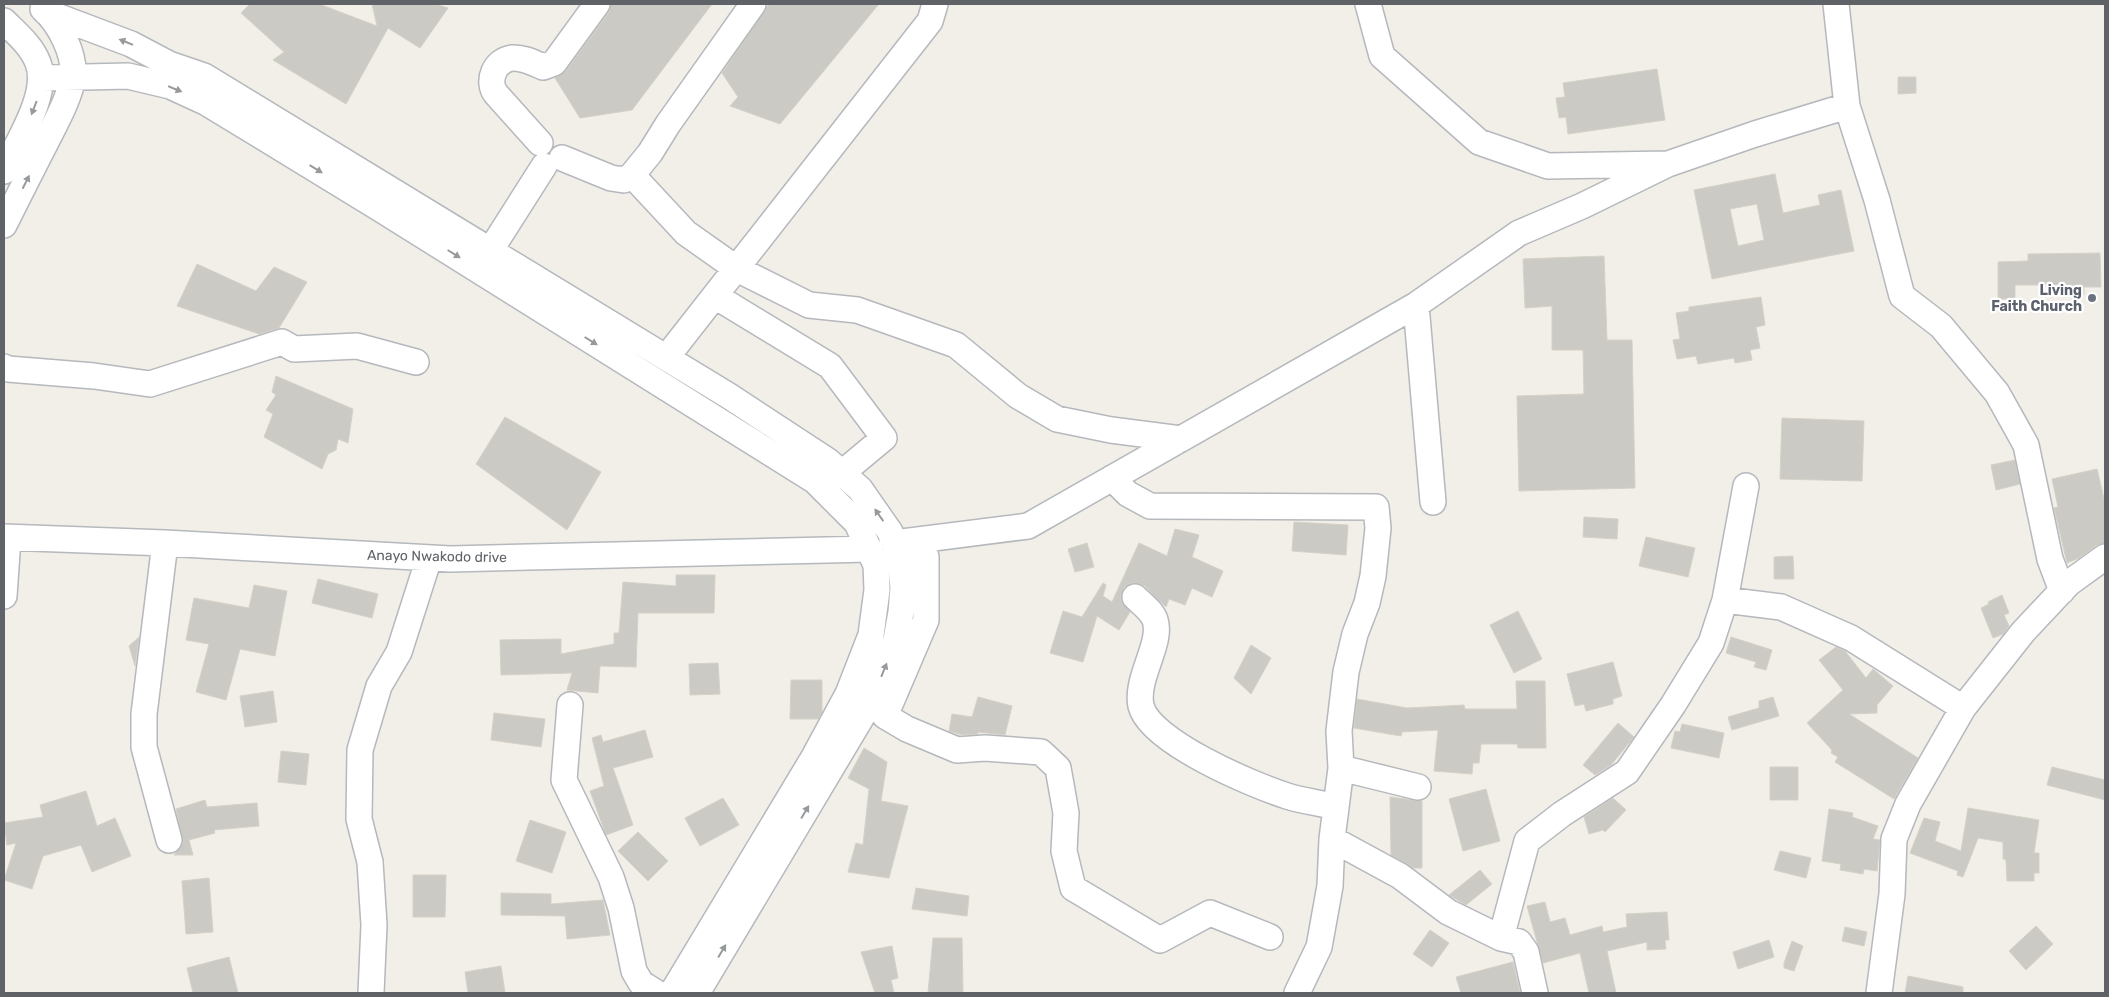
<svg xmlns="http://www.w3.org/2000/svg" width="2109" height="997" viewBox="0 0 2109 997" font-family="Rubik,sans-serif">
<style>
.building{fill:#cccac5;stroke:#d6d1c6;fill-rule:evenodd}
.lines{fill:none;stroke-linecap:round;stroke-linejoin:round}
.minor-casing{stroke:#b5b8bc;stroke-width:28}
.minor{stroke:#fff;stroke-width:25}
.oneway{fill:#979a9d}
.worship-dot{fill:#6b7280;stroke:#fff;stroke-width:2}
.labels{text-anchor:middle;stroke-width:4.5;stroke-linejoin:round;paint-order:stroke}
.worship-label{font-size:14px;font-weight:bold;fill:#5b616d;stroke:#fff;text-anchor:end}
.street-label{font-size:14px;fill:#5f6368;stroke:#fff}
</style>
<rect width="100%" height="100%" fill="#f1efe8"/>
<path class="building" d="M250 4H319L377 26 372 4H435L448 8 420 48 388 28 346 104 273 60 284 52 241 13Z
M611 4H712L632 110 580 118 555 78 566 71 609 12Z
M769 4H879L780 124 730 106 738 97 722 73Z
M1657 69 1665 120 1568 134 1566 117 1559 118 1556 98 1565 97 1563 83Z
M1898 77H1916V93L1898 94Z
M1775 174 1783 213 1820 205 1818 195 1841 190 1854 251 1712 279 1694 190ZM1757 204 1764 240 1738 246 1730 209Z
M2100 253 2101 287H2084V295H2054L2053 285H2015V299H1998V262L2028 261V254Z
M1604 256 1607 340H1632L1635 488 1519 491 1517 396 1584 394 1583 350H1552V306L1525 308 1523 259Z
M197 264 256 291 274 267 307 282 279 328 259 334 177 306Z
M1761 297 1765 325 1756 327 1760 348 1750 350 1752 360 1735 363 1734 358 1698 364 1696 356 1677 359 1673 340 1680 339 1676 313 1689 311V307Z
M276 376 353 409 348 443 338 439 336 450 328 454 322 469 264 437 273 414 266 410 276 395 272 392Z
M505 417 601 472 567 530 476 464Z
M1782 418 1864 421 1862 481 1780 479Z
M2015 460 2020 484 1996 490 1991 465Z
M2097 469 2105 503V543L2097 545 2079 558 2067 563 2054 508 2058 507 2052 479Z
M1584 517 1618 519 1617 539 1583 537Z
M1294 522 1348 525 1346 555 1292 551Z
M1175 529 1199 535 1192 557 1223 571 1212 597 1192 588 1185 605 1169 599 1166 607 1145 586 1138 583H1131L1124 587 1121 594V601L1130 612 1119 630 1097 616 1083 662 1050 653 1063 611 1082 617 1103 583 1106 585 1103 596 1112 602 1139 543 1167 556Z
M1646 537 1695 548 1688 577 1639 566Z
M1087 543 1094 567 1075 572 1068 549Z
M1793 556 1794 579H1774V557Z
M676 575H715L714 613H638L636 667 600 666 598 693 567 690 572 673 501 675 500 640 561 639V654L614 644V633H619L623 582 676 586Z
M318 579 378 594 372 618 312 603Z
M254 585 287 591 275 656 240 649 226 700 196 692 209 644 186 640 194 598 249 608Z
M2002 595 2009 613 2004 615 2009 626 2003 634 1993 638 1981 608 1989 604 1988 602Z
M1518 611 1542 659 1514 673 1490 625Z
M139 637 135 666 129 646Z
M1731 637 1772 650 1766 670 1754 667 1756 662 1726 653Z
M1251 645 1271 658 1251 694 1234 678Z
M1836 647 1845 651 1866 678 1873 669 1893 686 1877 705V713L1849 714 1918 758 1894 799 1835 762 1838 757 1831 753 1832 750 1807 723 1843 690 1819 660Z
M1613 662 1622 696 1613 699V704L1586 711 1584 704 1575 706 1567 674Z
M718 663 720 694 690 695 689 664Z
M791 680H822V713L818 719H790Z
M1516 681H1545L1546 748H1518L1517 744H1481L1479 763H1473L1472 774 1434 771 1438 730 1402 732 1401 736 1354 728 1357 699 1407 708 1464 705 1465 709H1517Z
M273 691 277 722 245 727 240 696Z
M978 697 1012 706 1005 735 978 732V734L962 735 949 731 952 714 972 717Z
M1773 697 1779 716 1732 730 1728 717 1759 708V701Z
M494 713 545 719 541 747 491 740Z
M1618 723 1634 737 1611 765 1595 775 1583 765Z
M1682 724 1724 733 1719 758 1671 748 1675 731 1680 732Z
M645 730 653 757 613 768 633 825 606 835 590 791 604 786 592 738 601 735 603 742Z
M864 748 887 762 881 801 908 806 889 878 848 872 856 843 863 845 869 789 848 778Z
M281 751 309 754 306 785 278 782Z
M1770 767H1798V800H1770Z
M2052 767 2105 780V800L2047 785Z
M1486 789 1500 841 1463 851 1449 799Z
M86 791 97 826 115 818 131 856 92 872 81 845 43 856 32 889 4 880 16 843 7 845 4 823 43 817 40 805Z
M1390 797 1422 801V868H1414L1391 855Z
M723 798 739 825 700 846 685 818Z
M1613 798 1626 810 1605 832 1603 830 1589 834 1584 817Z
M205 800 207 807 257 803 259 826 214 830 215 833 189 840 193 855H174L183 843 176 809Z
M1968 808 2039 820 2034 853H2039V873H2034V881H2007L2006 860 2003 859V842L1978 838 1963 877 1957 875 1958 871 1910 853 1924 818 1940 822 1935 841 1961 851Z
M1829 809 1853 813 1852 817 1878 826 1873 839 1880 840 1877 871 1864 869 1863 874 1840 870 1841 864 1822 861Z
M530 820 566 832 552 873 516 861Z
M638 832 668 861 648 881 618 851Z
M1780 851 1811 858 1806 878 1774 870Z
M1480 870 1492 884 1466 905 1449 895Z
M413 875H446L445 917H413Z
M209 878 213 932 186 934 182 881Z
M916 888 969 896 967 916 912 909Z
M501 893 551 894V904L603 900 610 935 567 939 565 916 501 915Z
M1545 902 1550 922 1565 918 1570 935 1602 926 1603 932 1627 927 1626 914 1667 912 1669 940H1665L1666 949 1647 950V942L1607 951 1616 993H1589L1580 953 1543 963 1527 906Z
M2036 926 2053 944 2026 970 2009 951Z
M1845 927 1867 932 1864 946 1842 941Z
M1430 930 1449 943 1432 967 1413 954Z
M933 938H962L963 993H928Z
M1769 940 1774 957 1738 969 1733 952Z
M1792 941 1803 946 1794 971 1784 968V963Z
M892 946 898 978 891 980 894 993H875L861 952Z
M229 957 238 993H193L187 968Z
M1513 962 1520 993H1461L1456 977Z
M501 966 505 993H468L465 972Z
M1908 976 1963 987V993H1905Z"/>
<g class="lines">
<g class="minor-casing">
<path id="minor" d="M1368 4 1382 56 1479 142 1548 166 1668 164 1755 134 1847 106 1836 4
M46 12 131 44 169 64 204 76 729 396 828 461 860 489 890 532 900 560 903 588 901 612 896 640 870 703 697 993
M4 21C16 33 32 46 38 63 50 93 17 143 4 171
M42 78 128 76 170 86 207 103 379 208 815 481 857 523 876 565 877 590 871 635 848 694 814 757 672 993
M1847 106 1877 200 1902 296 1941 326 1997 393 2026 445 2050 559 2062 591
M540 143 496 94C486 81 495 60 512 58 523 57 534 63 543 67L554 63 597 4
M562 158 611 178 624 180 632 175 650 153 668 124 753 4
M632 175 686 233 737 269 809 305 857 310 956 345 1018 396 1057 419 1111 430 1181 439
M4 225C18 197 32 169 47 140 56 122 70 97 73 77 75 54 60 24 43 9
M490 251 544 166
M715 296 830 366 884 438 842 473
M1416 305 1433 502
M666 358 930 21 935 4
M4 367 8 369 94 376 150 384 282 342 294 349 357 346 416 362
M1112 478 1128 494 1150 506 1376 507 1378 528 1373 576 1367 603 1355 634 1346 672 1339 731 1341 768 1332 839 1330 886 1319 947 1297 993
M4 537 165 543 450 559 870 549
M165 543 144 714V747L169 840
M894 543 1028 526 1416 305 1519 233 1582 206 1668 164
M900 560 926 557V620L885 716 907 729 957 750 985 748 1041 752 1058 768 1066 813 1064 851 1073 888 1160 940 1210 913 1270 937
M4 596 8 538
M1135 597C1142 604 1152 611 1155 620 1163 643 1135 678 1141 706 1150 742 1253 785 1287 796 1303 801 1320 803 1336 807
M1725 600 1781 607 1851 638 1963 708
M570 705 564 780 611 877 621 908 634 971 641 983 657 993
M1341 768 1418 787
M1332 839 1400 876 1448 912 1501 938 1519 942 1526 952 1535 993
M1501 938 1527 841 1562 814 1627 772 1673 705 1711 643 1725 600 1746 486
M371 993 374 925 370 862 359 819 360 750 379 686 399 652 429 558
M1879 993 1892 894 1894 839 1908 804 1963 708 2023 632 2069 583 2105 557"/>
</g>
<use href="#minor" class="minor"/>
</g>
<defs><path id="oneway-solid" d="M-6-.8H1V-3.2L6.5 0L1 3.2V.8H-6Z" transform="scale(1.25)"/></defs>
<g class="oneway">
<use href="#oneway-solid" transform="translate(126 42) rotate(-158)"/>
<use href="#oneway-solid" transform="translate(175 89) rotate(22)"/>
<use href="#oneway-solid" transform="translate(34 108) rotate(111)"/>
<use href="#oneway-solid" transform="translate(316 169) rotate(31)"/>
<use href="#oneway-solid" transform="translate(26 182) rotate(-63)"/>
<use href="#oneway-solid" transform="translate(454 254) rotate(32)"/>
<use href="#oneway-solid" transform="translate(591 341) rotate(32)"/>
<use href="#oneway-solid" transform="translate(879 515) rotate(-125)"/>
<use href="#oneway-solid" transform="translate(884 670) rotate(-68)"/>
<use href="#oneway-solid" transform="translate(805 812) rotate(-59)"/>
<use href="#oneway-solid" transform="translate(722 951) rotate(-59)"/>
</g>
<circle class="worship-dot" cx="2092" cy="298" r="5"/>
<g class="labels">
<g class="worship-label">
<text x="2082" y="295">Living<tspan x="2082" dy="16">Faith Church</tspan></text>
</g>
<g class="street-label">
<text transform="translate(437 556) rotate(1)" y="5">Anayo Nwakodo drive</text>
</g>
</g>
<rect width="2109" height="997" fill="none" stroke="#5f6368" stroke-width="10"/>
</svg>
